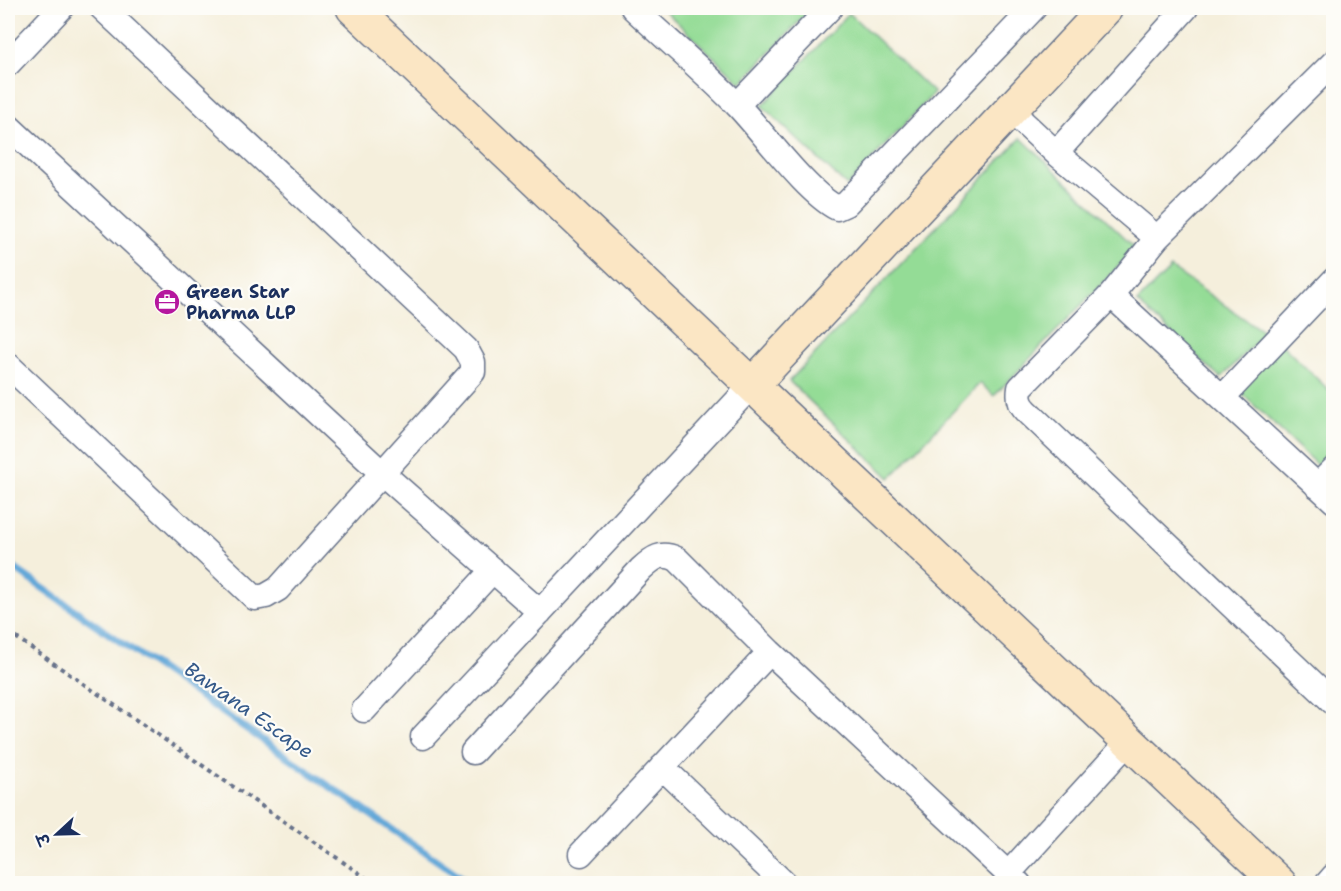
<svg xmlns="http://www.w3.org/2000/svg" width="1341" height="891" viewBox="0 0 1341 891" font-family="'Shantell Sans','Playpen Sans Deva',sans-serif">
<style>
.green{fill:#94dc96;stroke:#58867a;stroke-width:1.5}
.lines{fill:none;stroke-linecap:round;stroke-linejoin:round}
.stream{stroke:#62a7d8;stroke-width:7}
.street-casing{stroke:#67728a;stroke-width:27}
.secondary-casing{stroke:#67728a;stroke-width:36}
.path{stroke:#67728a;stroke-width:4;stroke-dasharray:4.5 4.5;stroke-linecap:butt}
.street{stroke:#fff;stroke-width:24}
.secondary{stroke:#fbe6c4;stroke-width:33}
.labels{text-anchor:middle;stroke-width:4.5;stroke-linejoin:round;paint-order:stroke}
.poi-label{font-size:18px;font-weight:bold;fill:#1b2f5e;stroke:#fdfcf7;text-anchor:start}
.water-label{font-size:20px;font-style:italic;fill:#345989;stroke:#fdfcf7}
</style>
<rect width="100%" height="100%" fill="#fdfcf7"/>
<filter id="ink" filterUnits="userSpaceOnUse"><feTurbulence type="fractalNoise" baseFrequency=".0167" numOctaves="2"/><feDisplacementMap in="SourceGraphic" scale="12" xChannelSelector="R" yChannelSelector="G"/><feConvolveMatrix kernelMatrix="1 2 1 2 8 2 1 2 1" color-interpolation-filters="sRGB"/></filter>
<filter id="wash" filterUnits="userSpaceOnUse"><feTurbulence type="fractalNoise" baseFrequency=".008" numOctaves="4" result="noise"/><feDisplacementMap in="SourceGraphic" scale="24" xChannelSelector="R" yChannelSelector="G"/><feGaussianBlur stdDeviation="1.35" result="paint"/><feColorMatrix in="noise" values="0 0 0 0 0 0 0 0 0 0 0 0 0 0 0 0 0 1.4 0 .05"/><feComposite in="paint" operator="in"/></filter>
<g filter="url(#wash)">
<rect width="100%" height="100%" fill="#f5efdc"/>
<path class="green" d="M662 8H809L811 9 741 83Z
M849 13 934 93 847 186 762 106Z
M1021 138 1136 248 994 396 980 383 890 478 789 381Z
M1171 268 1265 333 1221 378 1137 302Z
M1281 344 1333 394V454L1320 468 1238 390Z"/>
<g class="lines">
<path class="stream" d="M8 564 471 884"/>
</g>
</g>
<g filter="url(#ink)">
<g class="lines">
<g class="street-casing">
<path id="street" d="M633 8C667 40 704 71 737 105 763 132 807 193 837 208L846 204 1034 8
M1334 62 1157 238 1111 295 1020 388C1018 401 1021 406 1030 414L1334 703
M8 64 61 8
M737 105 830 8
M1010 110 1056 153 1157 238
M8 126 382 473 540 612
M1056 153 1186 8
M1111 295 1334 501
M8 365 255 598 266 596 278 589 473 372V362L466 349 102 8
M1223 397 1334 280
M1317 486 1334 469
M364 710 493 570
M423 737 752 385
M473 752 641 569C654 557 661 552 677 559L770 652 1019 884
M662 767 785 884
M581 854 770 652
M1008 874 1129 741
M1327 884 1334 876"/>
</g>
<g class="secondary-casing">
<path id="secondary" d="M353 8 1280 884
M752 385 1106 8"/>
</g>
<path class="path" d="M8 632 375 884"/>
<use href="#street" class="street"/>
<use href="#secondary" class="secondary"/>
</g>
</g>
<defs>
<g id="office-disc" transform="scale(1.35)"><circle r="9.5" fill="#b5179e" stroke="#fdfcf7"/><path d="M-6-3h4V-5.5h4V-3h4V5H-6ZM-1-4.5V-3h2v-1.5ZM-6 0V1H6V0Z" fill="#fff"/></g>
</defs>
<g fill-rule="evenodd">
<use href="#office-disc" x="167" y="302"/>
</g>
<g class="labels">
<g class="poi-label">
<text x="186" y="298">Green Star<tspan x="186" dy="21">Pharma LLP</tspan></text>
</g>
<g class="water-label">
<text transform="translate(249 710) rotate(35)" y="7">Bawana Escape</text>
</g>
</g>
<rect width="1341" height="891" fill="none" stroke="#fdfcf7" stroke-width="30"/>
<g transform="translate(57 834) rotate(248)" stroke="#fdfcf7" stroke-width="4.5" paint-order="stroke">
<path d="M0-4.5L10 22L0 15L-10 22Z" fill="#1b2f5e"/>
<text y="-9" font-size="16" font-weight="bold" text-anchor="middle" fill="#1b2f5e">उ</text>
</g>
</svg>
